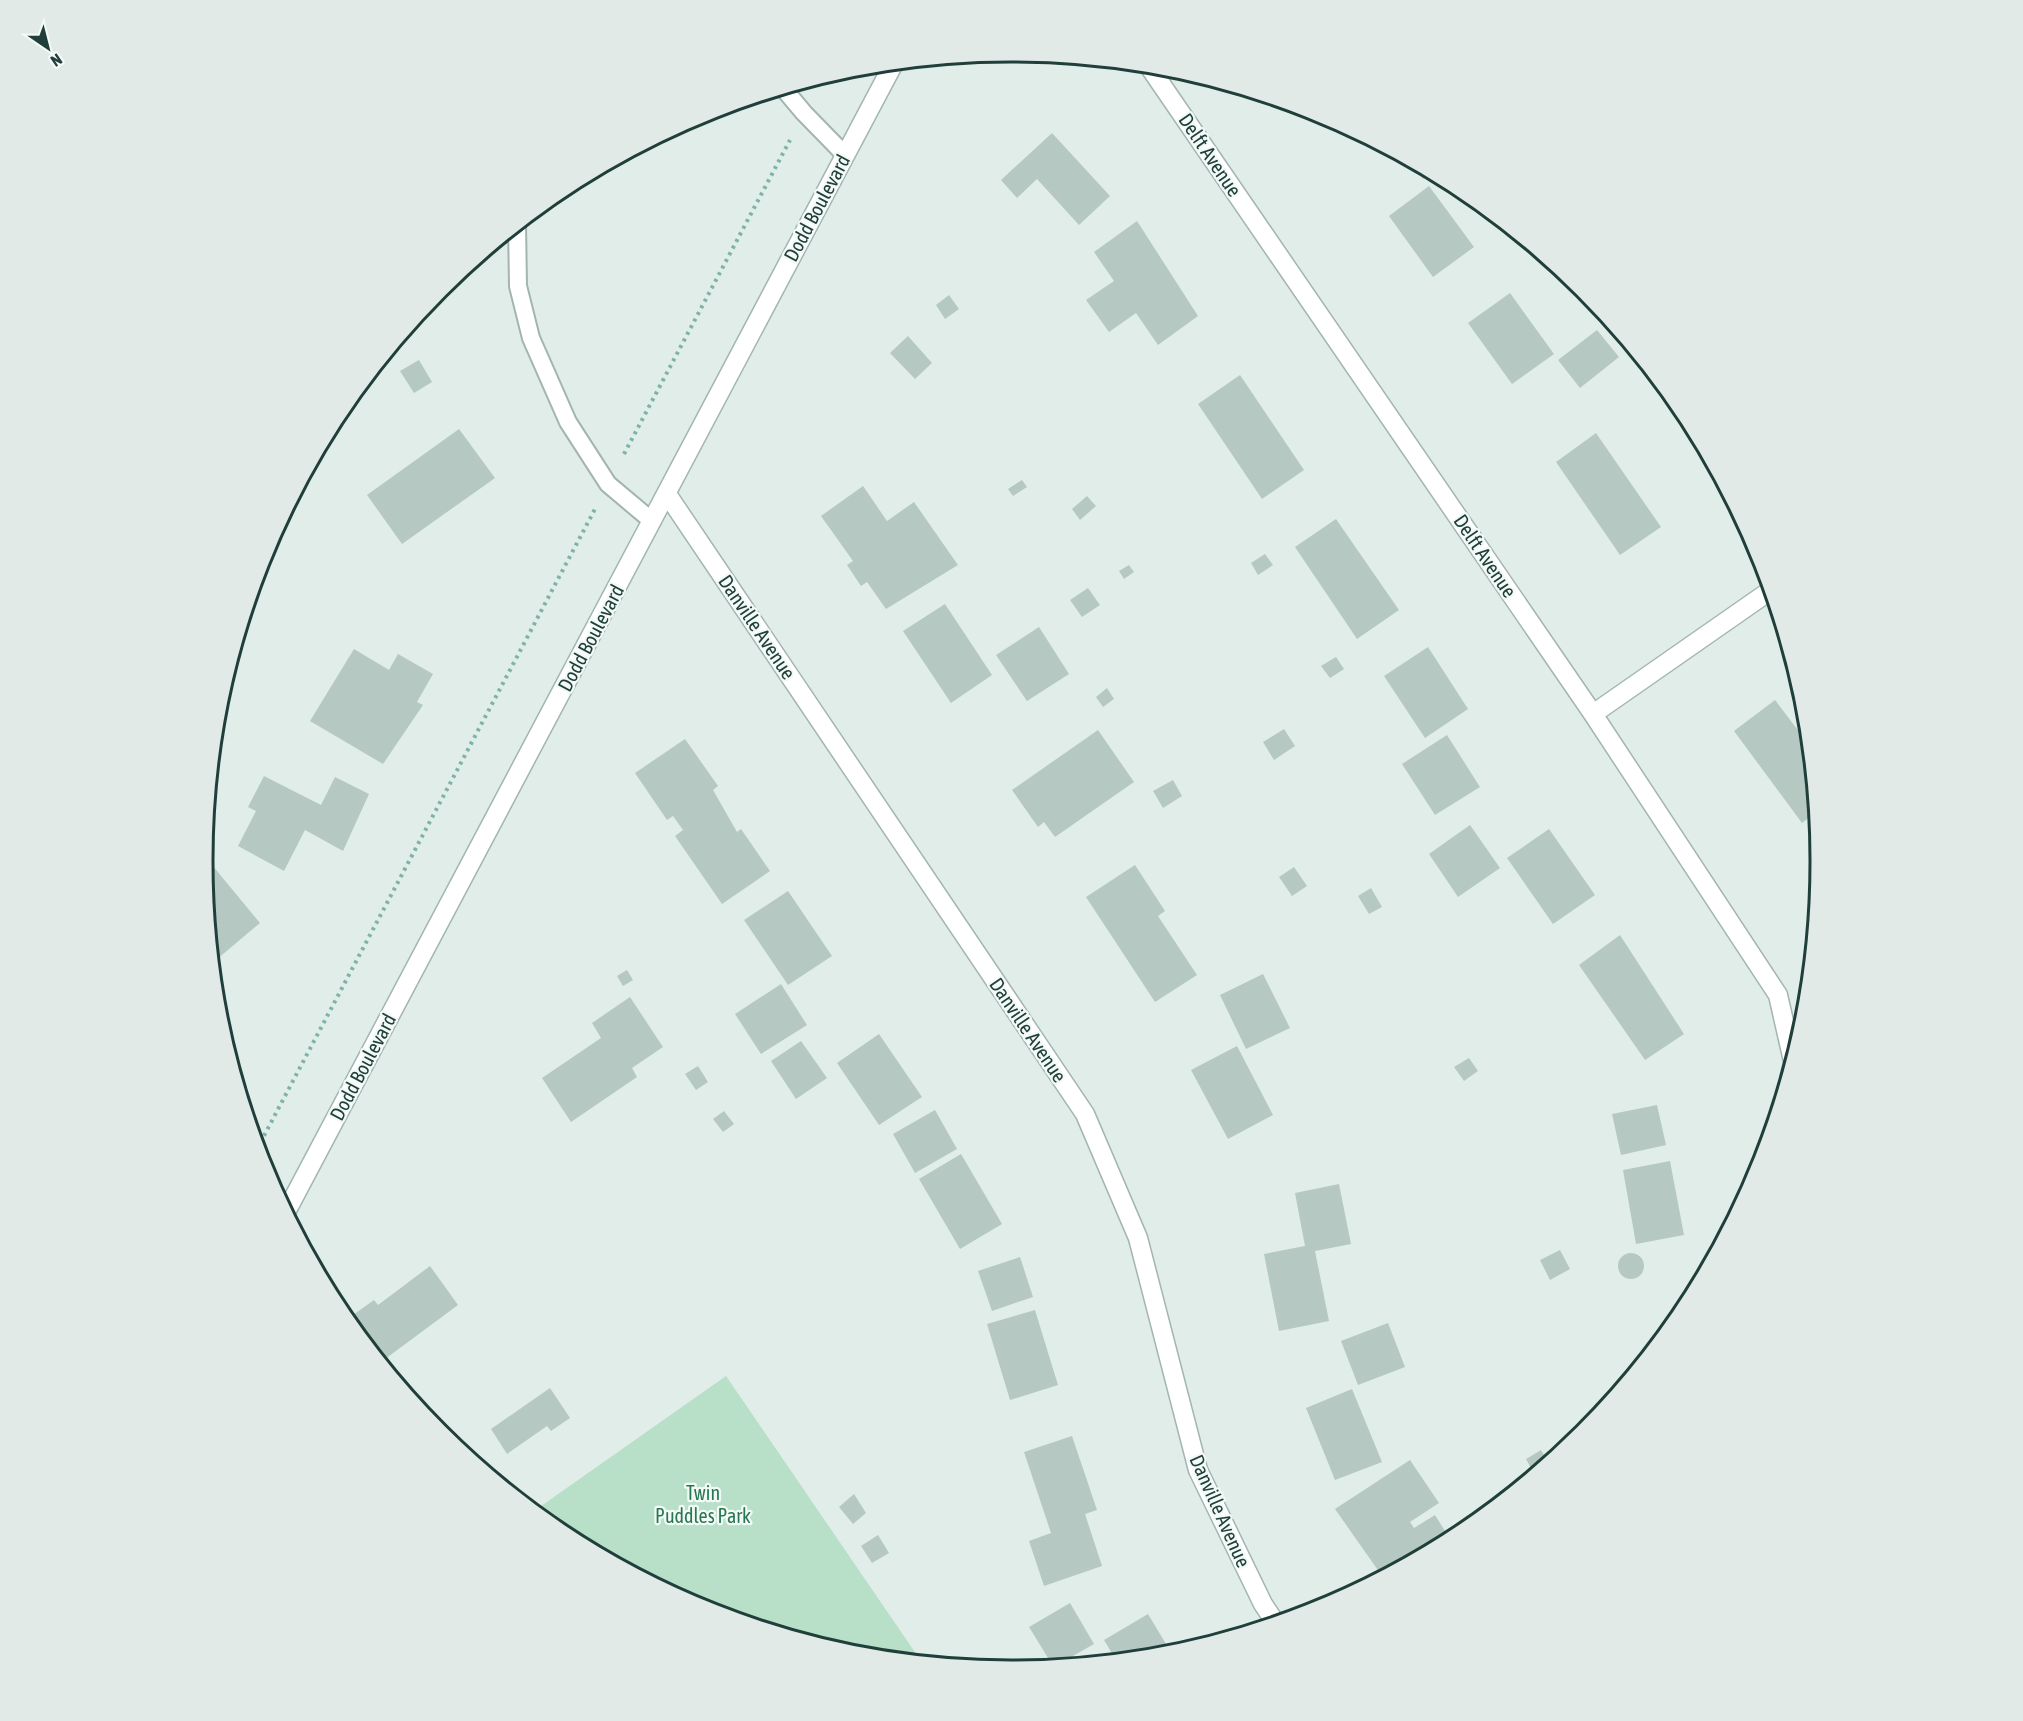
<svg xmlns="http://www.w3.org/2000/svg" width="2023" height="1721" viewBox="0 0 2023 1721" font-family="'Asap Condensed',sans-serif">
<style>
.green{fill:#b8dfc8}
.building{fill:#b6c8c2}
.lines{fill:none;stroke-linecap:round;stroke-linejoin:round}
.service-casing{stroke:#a3b5b1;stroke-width:20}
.minor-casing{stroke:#a3b5b1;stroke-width:21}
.path{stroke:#7fb3a9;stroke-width:4;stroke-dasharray:3 4.5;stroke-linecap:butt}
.service{stroke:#fff;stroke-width:16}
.minor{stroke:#fff;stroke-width:18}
.labels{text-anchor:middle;stroke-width:4.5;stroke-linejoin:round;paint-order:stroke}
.street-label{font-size:20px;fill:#203f3a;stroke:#f2f9f6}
.park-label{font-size:20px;fill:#277851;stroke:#f2f9f6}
.rim{fill:none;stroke:#203f3a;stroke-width:3}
</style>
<rect width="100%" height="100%" fill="#e1ede9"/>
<path class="green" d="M726 1376 921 1661 853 1654 701 1608 561 1533 534 1511Z"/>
<path class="building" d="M1052 133 1110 196 1079 225 1037 179 1017 198 1001 180Z
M1409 159 1412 161 1432 172 1423 179Z
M1429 186 1474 247 1433 277 1389 216Z
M1137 221 1198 316 1158 345 1136 313 1109 332 1086 300 1114 281 1094 252Z
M1510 293 1554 354 1512 384 1468 323Z
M949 295 959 309 945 319 936 305Z
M1597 330 1619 357 1580 388 1558 360Z
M908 336 932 363 915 379 890 353Z
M419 360 432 382 414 393 400 371Z
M1240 375 1304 470 1262 499 1198 404Z
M459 429 495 478 402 544 367 495Z
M1596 433 1661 527 1620 555 1556 462Z
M1022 480 1027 487 1013 496 1008 489Z
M863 486 887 521 914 502 958 565 886 609 867 582 861 586 847 565 853 561 821 516Z
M1087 496 1096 506 1080 520 1072 509Z
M1336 519 1399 610 1357 639 1295 547Z
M1265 554 1273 565 1258 575 1251 563Z
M1129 565 1134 572 1124 579 1119 571Z
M1088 588 1100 605 1082 617 1070 600Z
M945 604 992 675 951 703 903 631Z
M1039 627 1069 674 1027 701 996 655Z
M1428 647 1468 709 1425 738 1384 676Z
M354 649 389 670 398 654 433 674 417 702 423 705 383 764 310 721Z
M1336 657 1344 669 1330 678 1321 666Z
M1107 688 1114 699 1103 707 1096 697Z
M1775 700 1810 746 1816 812 1802 823 1734 731Z
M1284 729 1295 746 1274 760 1263 742Z
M1098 730 1134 782 1055 837 1044 822 1038 827 1012 790Z
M1447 735 1480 787 1435 815 1402 764Z
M685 739 718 786 713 790 737 832 741 829 770 871 722 904 675 836 683 830 673 816 667 820 635 773Z
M264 776 321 805 335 777 369 794 343 851 305 830 284 871 238 846 256 811 248 807Z
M1173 780 1182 796 1163 808 1153 791Z
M1470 825 1500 868 1458 897 1429 854Z
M1549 829 1595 895 1553 924 1507 858Z
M203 854 260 923 216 960 211 955Z
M1135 865 1165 911 1158 916 1197 975 1155 1002 1086 897Z
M1294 867 1307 886 1292 896 1279 877Z
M1371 888 1382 907 1369 914 1358 896Z
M788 891 832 956 788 985 744 920Z
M1620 935 1684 1034 1645 1060 1579 965Z
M627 970 633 980 623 986 617 976Z
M1263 974 1290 1028 1246 1049 1220 995Z
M781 984 807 1025 761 1054 735 1014Z
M630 997 663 1047 632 1068 637 1077 571 1122 542 1078 601 1038 592 1023Z
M879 1034 922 1097 879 1125 837 1063Z
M801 1041 827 1078 796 1099 771 1061Z
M1237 1046 1273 1115 1228 1139 1191 1070Z
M1469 1058 1478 1071 1464 1081 1454 1067Z
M698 1066 708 1082 696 1090 685 1074Z
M1657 1105 1666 1145 1621 1155 1612 1114Z
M935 1110 957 1149 915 1173 893 1134Z
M724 1111 734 1124 723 1132 713 1119Z
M961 1154 1002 1224 960 1249 919 1179Z
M1670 1161 1684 1235 1636 1244 1623 1170Z
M1339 1184 1351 1244 1315 1251 1329 1321 1279 1331 1264 1254 1305 1246 1295 1193Z
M1560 1250 1570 1269 1550 1280 1540 1260Z
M1618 1266a13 13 0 1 1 26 0a13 13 0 1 1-26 0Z
M1020 1257 1033 1297 992 1311 978 1271Z
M430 1266 458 1305 381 1362 346 1320 374 1300 378 1305Z
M1035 1310 1058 1385 1010 1400 987 1324Z
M1388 1323 1405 1367 1358 1385 1341 1341Z
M550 1388 570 1418 551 1431 547 1426 507 1454 491 1429Z
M1352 1389 1382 1462 1335 1480 1306 1408Z
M1072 1436 1097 1510 1085 1514 1102 1566 1044 1586 1029 1541 1051 1533 1024 1452Z
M1541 1450 1548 1462 1534 1474 1526 1459Z
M1410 1460 1439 1503 1410 1522 1414 1528 1435 1515 1450 1539 1382 1576 1335 1509Z
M854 1494 866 1513 853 1524 839 1507Z
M878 1535 889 1553 872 1563 861 1546Z
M1070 1603 1094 1644 1057 1665 1053 1666 1029 1627Z
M1148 1614 1172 1654 1116 1660 1104 1640Z"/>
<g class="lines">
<g class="service-casing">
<path id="service" d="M783 88 804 113 845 155
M517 224 518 286 531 338 568 422 608 484 652 521"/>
</g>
<g class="minor-casing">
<path id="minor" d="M1148 65 1593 714 1778 995 1793 1061
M667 494 1085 1114 1138 1238 1198 1470 1263 1604 1275 1622
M1593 714 1771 590
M286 1212 894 63"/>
</g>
<path class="path" d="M818 86 824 76
M624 454 790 140
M257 1149 595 509"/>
<use href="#service" class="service"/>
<use href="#minor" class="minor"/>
</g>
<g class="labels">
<g class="street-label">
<text transform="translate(1210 155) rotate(56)" y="7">Delft Avenue</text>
<text transform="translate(817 208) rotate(-62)" y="7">Dodd Boulevard</text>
<text transform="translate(1485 556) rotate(56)" y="7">Delft Avenue</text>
<text transform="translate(757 627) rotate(56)" y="7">Danville Avenue</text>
<text transform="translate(591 638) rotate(-62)" y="7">Dodd Boulevard</text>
<text transform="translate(1028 1030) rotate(56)" y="7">Danville Avenue</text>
<text transform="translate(363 1067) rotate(-62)" y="7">Dodd Boulevard</text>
<text transform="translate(1220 1511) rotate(66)" y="7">Danville Avenue</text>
</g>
<g class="park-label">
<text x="703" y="1500">Twin<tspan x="703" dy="23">Puddles Park</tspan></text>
</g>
</g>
<path d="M0 0H2023V1721H0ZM1011 62H1012A798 798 0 0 1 1810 860V862A798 798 0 0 1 1012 1660H1011A798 798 0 0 1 213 862V860A798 798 0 0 1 1011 62Z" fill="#e1eae7" fill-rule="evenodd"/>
<path class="rim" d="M1011 62H1012A798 798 0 0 1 1810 860V862A798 798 0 0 1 1012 1660H1011A798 798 0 0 1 213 862V860A798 798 0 0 1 1011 62Z"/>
<g transform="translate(48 48) rotate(145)" stroke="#f2f9f6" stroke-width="4.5" paint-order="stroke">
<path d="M0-4.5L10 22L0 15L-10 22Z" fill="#203f3a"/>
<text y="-9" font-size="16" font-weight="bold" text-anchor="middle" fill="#203f3a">N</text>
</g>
</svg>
